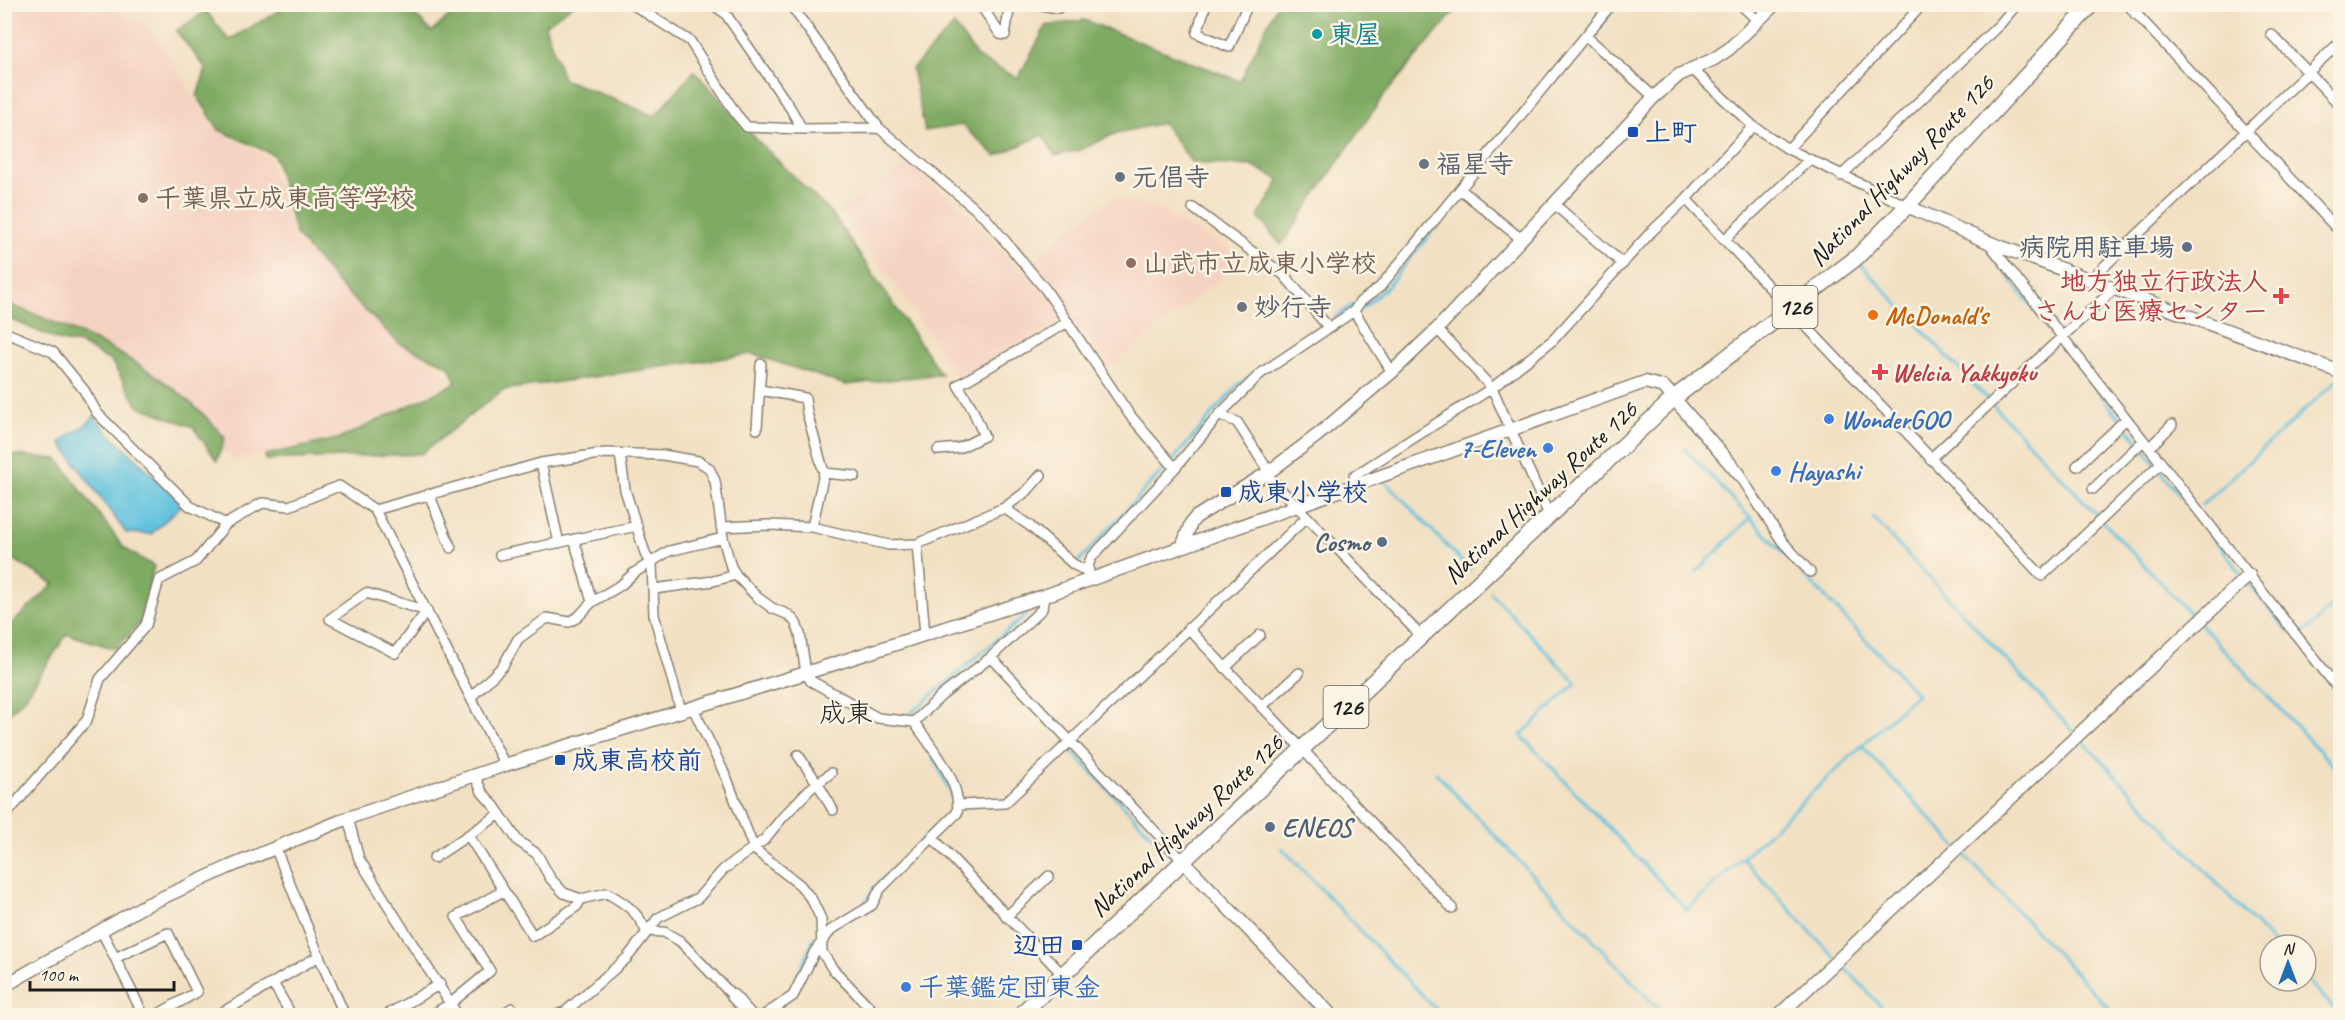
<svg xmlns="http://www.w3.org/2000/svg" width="2345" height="1020" viewBox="0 0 2345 1020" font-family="Caveat,'Klee One',sans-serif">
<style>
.built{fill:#f5d3c2}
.forest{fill:#7faa62;stroke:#4e633f;stroke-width:1.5}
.water{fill:#61c2df;stroke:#3e6f7e;stroke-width:1.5}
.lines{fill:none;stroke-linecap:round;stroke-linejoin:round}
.stream{stroke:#61c2df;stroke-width:3}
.minor-casing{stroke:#877e70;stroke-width:12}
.tertiary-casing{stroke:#877e70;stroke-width:15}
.trunk-casing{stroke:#877e70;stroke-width:18}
.minor{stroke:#fff;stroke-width:9}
.tertiary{stroke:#fff;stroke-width:12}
.trunk{stroke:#fff;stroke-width:15}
.culture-dot{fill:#0f9aa8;stroke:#fcf5e5;stroke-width:2}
.transit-dot{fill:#1a4fb4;stroke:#fcf5e5;stroke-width:2}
.worship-dot{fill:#6b7280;stroke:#fcf5e5;stroke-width:2}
.education-dot{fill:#8d6e63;stroke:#fcf5e5;stroke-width:2}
.service-dot{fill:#5c6f8a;stroke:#fcf5e5;stroke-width:2}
.health-dot{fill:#e0444e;stroke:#fcf5e5;stroke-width:2}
.food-dot{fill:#e8710a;stroke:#fcf5e5;stroke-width:2}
.shop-dot{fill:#3f7fe0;stroke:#fcf5e5;stroke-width:2}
.labels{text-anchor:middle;stroke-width:5;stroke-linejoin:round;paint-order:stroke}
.shield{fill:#fcf5e5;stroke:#5f5d58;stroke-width:1.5}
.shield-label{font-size:24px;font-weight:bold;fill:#1c1c1c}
.culture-label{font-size:26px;font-weight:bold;fill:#0d838f;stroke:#fcf5e5;text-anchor:start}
.transit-label{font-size:26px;font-weight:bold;fill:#164399;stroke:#fcf5e5;text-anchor:start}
.worship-label{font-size:26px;font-weight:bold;fill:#5b616d;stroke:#fcf5e5;text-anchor:start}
.street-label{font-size:26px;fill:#1c1c1c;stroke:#fcf5e5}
.education-label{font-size:26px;font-weight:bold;fill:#785e54;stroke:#fcf5e5;text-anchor:start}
.service-label{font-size:26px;font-weight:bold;fill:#4e5e75;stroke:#fcf5e5;text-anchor:end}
.health-label{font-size:26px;font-weight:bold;fill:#be3a42;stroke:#fcf5e5;text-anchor:end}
.food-label{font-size:26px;font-weight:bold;fill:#c56008;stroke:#fcf5e5;text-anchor:start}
.shop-label{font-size:26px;font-weight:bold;fill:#366cbe;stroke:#fcf5e5;text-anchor:start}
.neighbourhood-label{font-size:27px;fill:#1c1c1c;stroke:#fcf5e5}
</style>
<rect width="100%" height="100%" fill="#fcf5e5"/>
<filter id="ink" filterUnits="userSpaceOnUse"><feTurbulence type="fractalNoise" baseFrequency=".0167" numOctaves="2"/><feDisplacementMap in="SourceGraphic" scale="12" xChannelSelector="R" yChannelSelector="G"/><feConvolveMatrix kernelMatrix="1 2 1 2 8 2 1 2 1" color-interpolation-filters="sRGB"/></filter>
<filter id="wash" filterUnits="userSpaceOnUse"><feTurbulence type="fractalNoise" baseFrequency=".008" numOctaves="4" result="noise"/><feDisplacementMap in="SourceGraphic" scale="24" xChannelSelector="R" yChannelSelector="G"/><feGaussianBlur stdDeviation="1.35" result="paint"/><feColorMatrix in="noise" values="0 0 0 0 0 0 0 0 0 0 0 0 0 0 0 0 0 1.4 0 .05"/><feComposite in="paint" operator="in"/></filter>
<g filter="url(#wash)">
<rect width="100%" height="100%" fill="#f2e0c3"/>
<path class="built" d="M4 5H109L112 11 139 21 157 37 214 129 268 157 294 239 451 380 340 436 234 460 131 365 5 303Z
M909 163 973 219 1022 274 1061 235 1114 198 1153 207 1233 252 1224 277 1109 367 1070 316 960 381 898 288 840 211Z"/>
<path class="forest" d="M288 5H405L432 32 460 5H573L545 25 563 79 655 116 694 71 758 141 832 214 941 374 846 385 752 354 503 390 421 454 266 460 265 455 341 438 456 383 449 366 399 343 341 287 296 235 274 155 219 130 197 96 206 69 176 31 206 11 229 40Z
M1277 5H1460L1382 98 1281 245 1258 217 1280 180 1252 166 1192 163 1163 123 1117 133 1080 150 1055 156 1043 135 996 156 962 125 925 131 912 69 954 25 978 58 1018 78 1046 26 1084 20 1240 81Z
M5 303C86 333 169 370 225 438L217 461 193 427 138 406 112 362 81 344 60 341 5 317Z
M5 454 58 459 124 548 154 566 140 623 115 649 67 634 24 699 5 717V630L54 584 5 554Z"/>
<path class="water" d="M94 416 107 431 183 504 151 534 126 533 61 443C72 430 84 431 94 416Z"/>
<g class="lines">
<path class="stream" d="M1558 77 1615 8
M1990 253 2244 577
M1861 265 2195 619
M1334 318 1353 305 1363 307 1386 288 1485 166
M1280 355 1317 329
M1387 483 1470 570
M2202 505 2338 379
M1873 518 2075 733
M1078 562 1179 453 1238 385 1276 358
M1697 571 1751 517
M2248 582 2289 633
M1491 593 1576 683 1521 735 1687 910 1917 694 1685 449
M2200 624 2340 773
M2303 634 2340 599
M910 714 1026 615
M2080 738 2275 945
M923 742 937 764 953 799
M1862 746 1956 846
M1068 747 1177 862
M1436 773 1665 1016
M1282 848 1442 1016
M1961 851 2116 1016
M1742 858 1835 958
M864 904 875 887 953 809V806
M1840 962 1890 1016
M798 976 814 937
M2306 978 2340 1015
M1293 984 1323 1016
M759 1013 792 990"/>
</g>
</g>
<g filter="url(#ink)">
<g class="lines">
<g class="minor-casing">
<path id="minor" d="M632 4 690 41 736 114 747 127 802 129 879 128
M712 4 725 13 791 109 802 129
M790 4 879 128 985 217 1046 290 1129 414 1175 468
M980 4 1000 34 1005 35 1010 4
M1037 4 1058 8 1060 4
M1206 4 1197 33 1229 47 1248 4
M1740 4 1758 21
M2127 4 2340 232
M2135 14 2145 4
M2271 34 2340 105
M1586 36 1654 97
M1692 69 1753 126 1788 149 1907 206
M1788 149 1923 4
M1841 176 2000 24 2017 4
M1460 189 1521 239
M1686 199 2042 576 2161 463
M1554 204 1623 264
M1193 208 1284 275 1329 328
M1724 240 1809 160
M1988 242 2340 691
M2091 279 2340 42
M1354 311 1392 372
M1437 329 1492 388 1549 515
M4 332 53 352 84 390 97 413 190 506 226 524
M760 390 805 398 807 413 824 473
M1219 415 1237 422 1269 472
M757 429 761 364
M2149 448 2172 425
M938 450 959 448 984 436 972 408 958 385 1068 322
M620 454 625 490 646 556 652 564 654 615 681 711
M1930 459 2115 288
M541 463 559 543
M2077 466 2126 419
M1266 474 1421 636
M1739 474 1782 541 1810 572
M1358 483 1354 476 1492 388 1553 340 1651 232 1686 199 1753 126
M2093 489 2143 441
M429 494 451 548
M1004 508 1030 526 1073 564 1088 572
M375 510 541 463 606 453 663 455 698 461 709 468 715 481 723 538 731 567 736 575 757 597 772 608 789 615 796 623 800 634 806 673 811 681 878 718 914 722 941 696 991 657 1042 609 1044 596
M721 527 769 525 812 527 889 545 917 544 1004 508 1027 491 1041 475
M812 527 824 473 855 476
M574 539 592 602
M917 544 925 634
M500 555 637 526
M1090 579 1088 566 1091 558 1175 468 1219 415 1260 374 1354 311 1360 302 1380 287 1610 6 1615 4
M654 589 713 581 736 575
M366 593 427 611 395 653 330 619Z
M1188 628 1452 908
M991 657 1183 861
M1225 668 1260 635
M471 697 503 666 518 639 547 618 569 622 578 617 592 602 621 585 634 573 669 551 723 538
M1261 707 1299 673
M693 708 727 779 754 849 800 885 812 900 821 919 822 952 832 968 878 1016
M798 755 818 784 833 810
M475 776 482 792 495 807 518 841 537 854 550 878 564 893 581 899
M959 805 1005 803 1307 517
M4 817 87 720 100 679 146 625 159 580 196 561 226 524 262 503 289 506 339 486 375 510 505 765
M348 818 359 859 458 1016
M468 835 533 936 577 906 581 899 607 893C625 903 638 912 646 931
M932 837 1063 975
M275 847 319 956 345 1016
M434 858 500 814
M1006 917 1049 876
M101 930 144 1016
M646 931 664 932 680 941 733 996
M115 958 168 933 197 992 155 1016
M273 983 292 1016
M216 1016 319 956
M385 1016 440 984
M430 1016 451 1003 490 971 456 917 503 891
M500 1016 512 1008
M554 1016 565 1012 627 958 658 918 698 898 724 869 764 840 782 818 810 789 831 773
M763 1016 793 996 815 951 831 930 872 905 880 889 957 813C963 782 930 746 914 722"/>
</g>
<g class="tertiary-casing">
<path id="tertiary" d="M1907 206 1988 242 2340 372
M1183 545 1191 523 1196 517 1269 472 1319 434 1392 372 1437 329 1654 97 1679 75 1714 59 1729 49 1775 4
M1183 861 1332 1016
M4 986 142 907 229 867 348 818 505 765 806 673 1044 596 1645 382 1664 387 1739 474
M733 996 751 1016
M1778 1016 2249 575"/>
</g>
<g class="trunk-casing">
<path id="trunk" d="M1019 1016 1674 398 1856 258 1907 206 2092 4"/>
</g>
<use href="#minor" class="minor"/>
<use href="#tertiary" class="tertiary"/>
<use href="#trunk" class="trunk"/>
</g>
</g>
<circle class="culture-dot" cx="1317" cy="34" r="6"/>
<g class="transit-dot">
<rect x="1627" y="126" width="12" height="12" rx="3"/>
<rect x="1220" y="486" width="12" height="12" rx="3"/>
<rect x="554" y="754" width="12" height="12" rx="3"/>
<rect x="1071" y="939" width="12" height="12" rx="3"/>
</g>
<g class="worship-dot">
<circle cx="1424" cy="164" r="6"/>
<circle cx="1120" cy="177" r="6"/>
<circle cx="1242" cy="307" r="6"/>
</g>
<g class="education-dot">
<circle cx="143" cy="198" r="6"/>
<circle cx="1131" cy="263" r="6"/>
</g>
<g class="service-dot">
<circle cx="2187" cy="247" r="6"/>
<circle cx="1382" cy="542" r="6"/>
<circle cx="1270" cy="827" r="6"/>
</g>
<g class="health-dot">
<path d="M2278 287h6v6h6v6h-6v6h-6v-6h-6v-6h6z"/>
<path d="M1877 363h6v6h6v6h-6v6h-6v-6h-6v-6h6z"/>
</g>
<circle class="food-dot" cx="1873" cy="315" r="6"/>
<g class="shop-dot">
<circle cx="1829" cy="419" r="6"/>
<circle cx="1548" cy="448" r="6"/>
<circle cx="1776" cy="471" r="6"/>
<circle cx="906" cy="987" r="6"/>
</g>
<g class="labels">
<g class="shield">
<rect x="1772.5" y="286" width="45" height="42" rx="4.5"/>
<rect x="1323.5" y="686" width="45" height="42" rx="4.5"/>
</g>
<g class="shield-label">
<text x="1795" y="315">126</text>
<text x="1346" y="715">126</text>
</g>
<g class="culture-label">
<text x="1329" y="43">東屋</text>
</g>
<g class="transit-label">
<text x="1645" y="141">上町</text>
<text x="1238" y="501">成東小学校</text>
<text x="572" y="769">成東高校前</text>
<text x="1065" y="954" text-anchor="end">辺田</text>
</g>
<g class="worship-label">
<text x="1436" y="173">福星寺</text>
<text x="1132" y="186">元倡寺</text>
<text x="1254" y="316">妙行寺</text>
</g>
<g class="street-label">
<text transform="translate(1901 170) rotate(-46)" y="9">National Highway Route 126</text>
<text transform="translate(1540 492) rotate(-43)" y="9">National Highway Route 126</text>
<text transform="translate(1186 825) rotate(-43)" y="9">National Highway Route 126</text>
</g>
<g class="education-label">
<text x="155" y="207">千葉県立成東高等学校</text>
<text x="1143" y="272">山武市立成東小学校</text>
</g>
<g class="service-label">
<text x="2175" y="256">病院用駐車場</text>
<text x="1370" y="551">Cosmo</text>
<text x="1282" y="836" text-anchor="start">ENEOS</text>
</g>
<g class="health-label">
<text x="2268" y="290">地方独立行政法人<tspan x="2268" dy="30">さんむ医療センター</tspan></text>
<text x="1892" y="381" text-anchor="start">Welcia Yakkyoku</text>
</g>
<g class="food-label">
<text x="1885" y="324">McDonald's</text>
</g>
<g class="shop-label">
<text x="1841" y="428">WonderGOO</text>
<text x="1536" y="457" text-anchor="end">7-Eleven</text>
<text x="1788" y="480">Hayashi</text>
<text x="918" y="996">千葉鑑定団東金</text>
</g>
<g class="neighbourhood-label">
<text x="846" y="722">成東</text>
</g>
</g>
<rect width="2345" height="1020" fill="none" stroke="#fcf5e5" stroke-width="24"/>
<g transform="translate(2288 963)"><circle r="28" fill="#fcf5e5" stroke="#a29e95" stroke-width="1.5"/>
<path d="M0-4.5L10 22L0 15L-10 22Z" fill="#1f6fb2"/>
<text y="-9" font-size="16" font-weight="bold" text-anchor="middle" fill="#1c1c1c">N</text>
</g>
<path d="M30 981v9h144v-9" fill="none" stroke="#1c1c1c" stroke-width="3"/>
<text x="39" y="981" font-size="18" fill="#1c1c1c" stroke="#fcf5e5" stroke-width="4.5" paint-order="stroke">100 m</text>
</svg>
